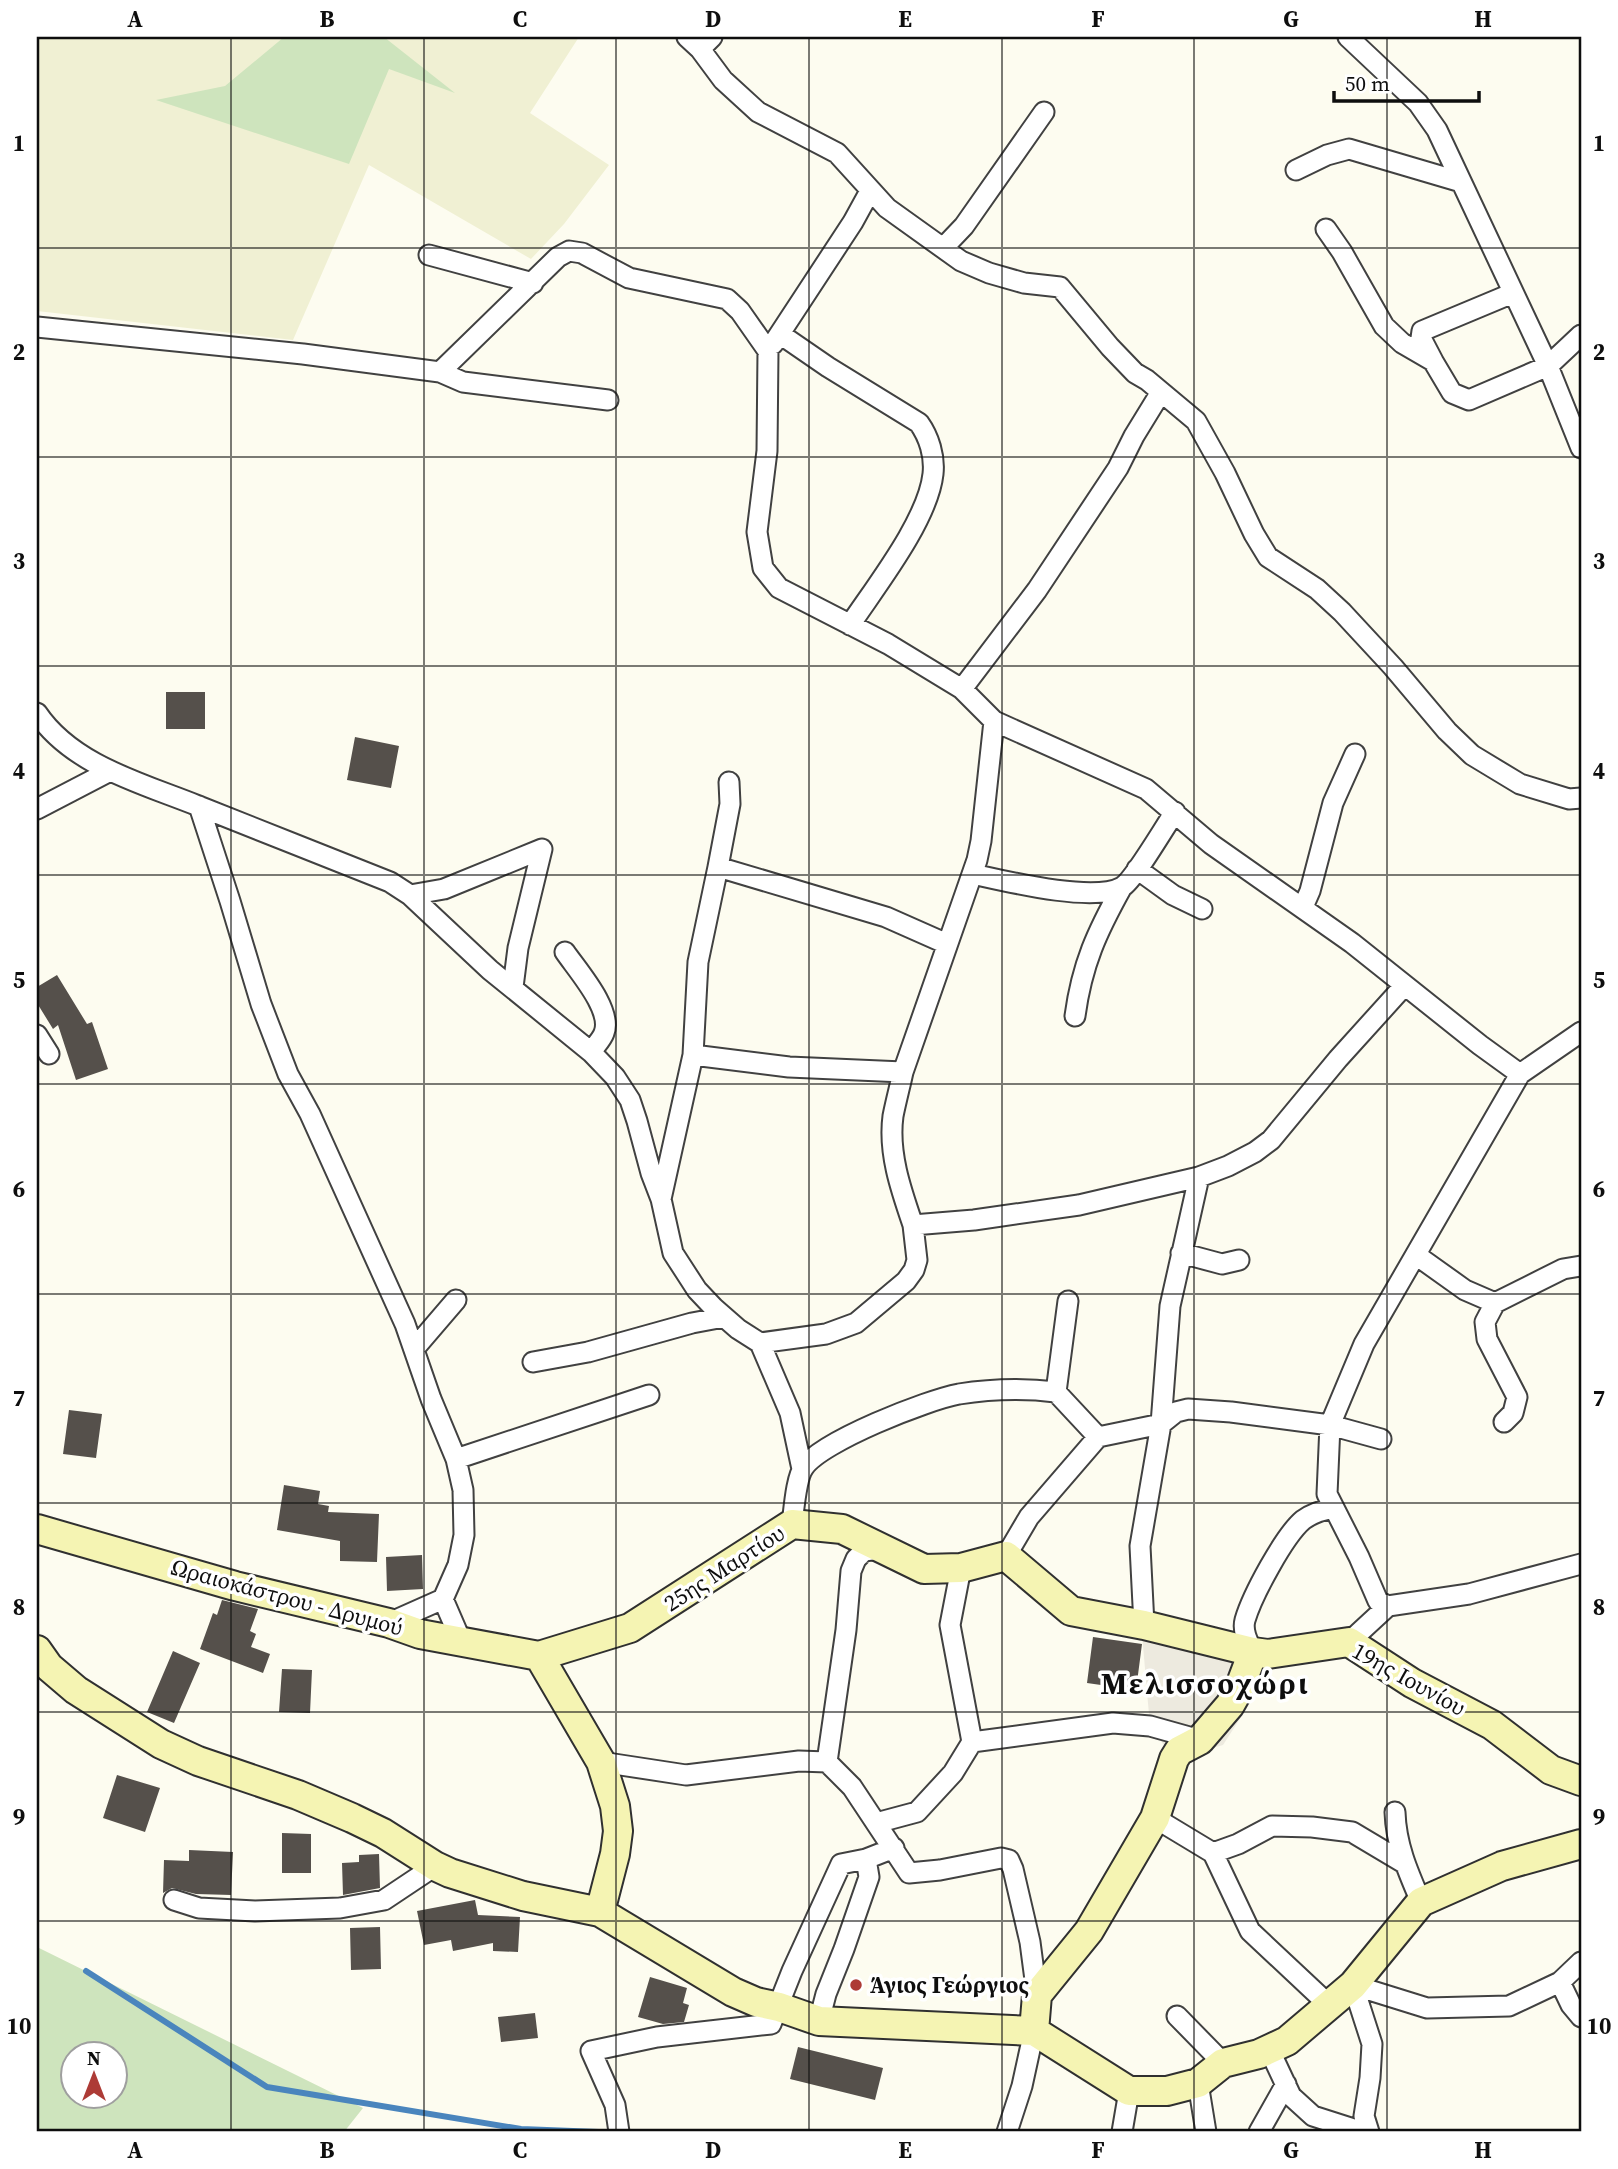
<svg xmlns="http://www.w3.org/2000/svg" width="1618" height="2169" viewBox="0 0 1618 2169" font-family="'Source Serif 4',serif">
<style>
.farmland{fill:#f0f0d3}
.green{fill:#cee4bd;fill-rule:evenodd}
.plaza{fill:#edeadf}
.lines{fill:none;stroke-linecap:round;stroke-linejoin:round}
.stream{stroke:#4a85bd;stroke-width:6}
.building{fill:#55504b}
.street-casing{stroke:#414141;stroke-width:23}
.secondary-casing{stroke:#303030;stroke-width:32}
.street{stroke:#fff;stroke-width:19}
.secondary{stroke:#f5f4b3;stroke-width:28}
.grid{fill:none;stroke:#0e0e0e;stroke-width:2;stroke-opacity:0.55}
.poi-dot{fill:#ad3b36;stroke:#fff;stroke-width:2.5}
.labels{text-anchor:middle;stroke-width:7;stroke-linejoin:round;paint-order:stroke}
.street-label{font-size:23px;fill:#0e0e0e;stroke:#fff}
.poi-label{font-size:23px;font-weight:bold;fill:#0e0e0e;stroke:#fff;text-anchor:start}
.district-label{font-size:30px;font-weight:bold;letter-spacing:2px;fill:#0e0e0e;stroke:#fff}
.neatline{fill:none;stroke:#0e0e0e;stroke-width:2.5}
.grid-label{font-size:23px;text-anchor:middle;font-weight:bold;fill:#0e0e0e}
</style>
<rect width="100%" height="100%" fill="#fdfcf0"/>
<path class="farmland" d="M37 37H579L530 113 609 165 564 224 531 259 369 165 293 340 37 311Z"/>
<path class="green" d="M284 37H384L455 93 389 69 349 164 156 100 225 86Z
M37 1947 363 2108 344 2132H37ZM74 2054H116V2096H74Z"/>
<path class="plaza" d="M1141 1623 1268 1654 1270 1672 1223 1745 1174 1759 1150 1726Z"/>
<g class="lines">
<path class="stream" d="M86 1971 267 2087 521 2129 599 2132"/>
</g>
<path class="building" d="M166 692H205V729H166Z
M355 737 399 746 391 788 347 780Z
M57 975 87 1024 92 1022 108 1069 76 1080 58 1025 53 1029 37 1003V987Z
M69 1410 102 1414 96 1458 63 1454Z
M284 1485 320 1491 318 1504 329 1506 328 1512 379 1514 377 1562 340 1561V1541L277 1530Z
M422 1555 423 1589 387 1591 386 1557Z
M222 1600 258 1609 250 1631 256 1634 251 1647 270 1654 263 1673 200 1649 213 1613 217 1615Z
M1093 1637 1142 1644 1136 1690 1087 1683Z
M173 1651 200 1663 174 1723 147 1712Z
M282 1669 312 1670 310 1713 279 1712Z
M117 1775 160 1788 145 1832 103 1818Z
M282 1833 311 1834V1873H282Z
M189 1850 233 1852 231 1895 196 1894 172 1888 163 1893 164 1860 189 1861Z
M379 1854 380 1888 343 1895 342 1863 359 1862V1855Z
M475 1900 478 1915 520 1917 518 1952 493 1951V1943L453 1951 451 1940 424 1945 417 1911Z
M380 1927 381 1969 351 1970 350 1928Z
M650 1977 687 1988 683 2003 689 2005 684 2022 663 2024 638 2017Z
M535 2013 538 2038 501 2042 498 2017Z
M798 2047 883 2068 875 2100 790 2079Z"/>
<g class="lines">
<g class="street-casing">
<path id="street" d="M687 37 700 49
M712 37 700 49 723 80 758 112 837 153 887 208 961 261 989 273 1024 283 1060 287 1110 347 1135 373 1147 380 1196 421 1225 473 1254 534 1268 557 1317 589 1342 612 1393 667 1447 731 1472 755 1520 784 1569 799 1581 798
M1348 37 1418 103 1437 130 1548 366 1581 448
M1296 170 1327 155 1349 149 1461 182
M1326 229 1342 252 1384 326 1402 343 1433 361 1421 338 1422 331 1513 293
M944 247 964 226 1044 112
M429 255 533 283
M37 327 303 354 440 372 558 257 569 251 582 253 629 278 727 299 740 311 768 351 767 451 757 532 763 568 779 588 888 644 962 689 994 721 1146 789 1211 844 1352 943 1480 1045 1520 1074 1364 1344 1330 1425 1327 1494 1359 1557 1378 1601 1388 1606 1469 1594 1581 1564
M780 334 828 367 919 423C929 437 935 456 933 474 928 520 876 586 850 625
M773 344 853 222 870 191
M1433 361 1452 393 1469 400 1548 366 1581 335
M440 372 463 382 608 400
M962 689 1037 590 1118 468 1134 436 1161 392
M37 713C72 765 141 783 196 805 260 831 326 856 390 882L410 895 490 970 591 1052 615 1077 630 1100 637 1121 651 1173 661 1199 673 1253 697 1290 714 1308 738 1329 760 1343 790 1413 802 1469
M199 806 230 901 261 1004 288 1074 310 1114 405 1324 431 1399 456 1459 463 1490 464 1535 458 1565 443 1599
M37 809 110 771
M718 867 730 804 729 782
M1137 869 1173 895 1202 909
M973 874C1005 881 1093 903 1122 887 1134 880 1165 826 1175 812
M410 895 444 889 542 849 518 948 513 987
M1303 907 1310 891 1333 803 1355 754
M565 952C578 971 613 1010 604 1033 602 1039 595 1046 591 1052
M1075 1016C1082 964 1097 932 1122 887
M37 1035 49 1054
M693 1055 698 962 718 867 886 917 947 944
M903 1072C900 1086 896 1101 893 1116 888 1153 901 1190 913 1225L974 1220 1079 1205 1199 1177
M1520 1074 1581 1032
M661 1199 693 1055 789 1067 903 1072 977 860 981 841 994 721
M1181 1253 1222 1264 1239 1260
M1416 1255 1465 1290 1495 1303
M760 1343 826 1334 856 1323 906 1281 914 1270 917 1260 913 1225
M414 1349 456 1300
M533 1362 588 1352 692 1323 724 1317
M1056 1392 1068 1301
M1504 1422 1513 1413 1517 1397 1487 1339 1485 1322 1495 1303 1563 1269 1581 1266
M456 1459 649 1395
M792 1524C794 1510 796 1477 804 1467 822 1441 927 1400 959 1394 991 1389 1023 1388 1056 1392L1098 1437 1161 1424 1176 1412 1188 1409 1231 1412 1330 1425 1381 1439
M1006 1556 1029 1517 1098 1437
M961 1568 950 1625 972 1742
M389 1623 443 1599 462 1643
M1144 1625 1140 1546 1161 1424 1170 1306 1199 1177 1228 1166 1255 1152 1271 1140 1338 1059 1404 986
M1349 1642 1388 1606
M1253 1652C1248 1642 1242 1631 1245 1620 1252 1596 1284 1536 1303 1520 1312 1513 1323 1510 1334 1508
M601 1762 686 1775 799 1761 827 1762 852 1787 909 1873 940 1870 1001 1858 1009 1860 1013 1869 1030 1942 1037 1995
M827 1762 846 1630 851 1571 856 1559 864 1551 880 1549
M1395 1812C1396 1845 1408 1872 1421 1902
M1155 1818 1213 1853 1238 1844 1272 1826 1312 1827 1352 1832 1404 1863
M876 1823 917 1812 953 1773 972 1742 1113 1723 1150 1726 1200 1740
M1213 1853 1250 1931 1330 2006
M174 1900 199 1908 255 1911 340 1908 384 1900 435 1866
M1560 1982 1571 2005 1581 2017
M1353 1985 1427 2008 1509 2006 1560 1982 1581 1962
M1353 1985 1372 2044 1370 2078 1364 2116 1369 2132
M1177 2016 1223 2063
M819 2021 826 1994 844 1949 869 1877 866 1859
M1269 2049 1291 2096 1313 2116 1363 2132
M1198 2083 1206 2132
M619 2132 615 2105 591 2051 657 2037 771 2024 792 1971 841 1864 866 1859 894 1848
M1007 2132 1022 2086 1034 2031
M1122 2132 1129 2091
M1259 2132 1286 2084"/>
</g>
<g class="secondary-casing">
<path id="secondary" d="M37 1529 235 1586 389 1623 420 1634 539 1656 630 1628 792 1524 842 1529 924 1569 961 1568 1006 1556 1071 1611 1144 1625 1253 1652 1268 1654 1349 1642 1412 1683 1492 1725 1551 1770 1581 1781
M37 1650 49 1667 76 1690 161 1744 198 1761 298 1795 352 1818 383 1833 435 1866 450 1873 523 1896 600 1912 733 1992 756 2002 779 2007 819 2021 1034 2031 1129 2091H1167L1198 2083 1223 2063 1259 2054 1287 2041 1353 1985 1421 1902 1502 1866 1581 1844
M539 1656 601 1762 615 1806 618 1831 615 1854 600 1912
M1034 2031 1037 1995 1089 1931 1155 1818 1174 1759 1179 1751 1200 1740 1230 1705 1239 1689 1253 1652"/>
</g>
<use href="#street" class="street"/>
<use href="#secondary" class="secondary"/>
</g>
<path class="grid" d="M231 37V2132M424 37V2132M616 37V2132M809 37V2132M1002 37V2132M1194 37V2132M1387 37V2132M37 248H1581M37 457H1581M37 666H1581M37 875H1581M37 1084H1581M37 1294H1581M37 1503H1581M37 1712H1581M37 1921H1581"/>
<circle class="poi-dot" cx="856" cy="1985" r="7"/>
<g class="labels">
<g class="street-label">
<text transform="translate(724 1568) rotate(-33)" y="8">25ης Μαρτίου</text>
<text transform="translate(287 1597) rotate(15)" y="8">Ωραιοκάστρου - Δρυμού</text>
<text transform="translate(1409 1679) rotate(29)" y="8">19ης Ιουνίου</text>
</g>
<g class="poi-label">
<text x="870" y="1993">Άγιος Γεώργιος</text>
</g>
<g class="district-label">
<text x="1205" y="1694">Μελισσοχώρι</text>
</g>
</g>
<rect width="1618" height="2169" fill="none" stroke="#ffffff" stroke-width="77"/>
<g transform="translate(94 2075)"><circle r="33" fill="#ffffff" stroke="#9f9f9f" stroke-width="2"/>
<path d="M0-5L12 26L0 18L-12 26Z" fill="#ad3b36"/>
<text y="-10" font-size="19" font-weight="bold" text-anchor="middle" fill="#0e0e0e">N</text>
</g>
<path d="M1334 91v10h145v-10" fill="none" stroke="#0e0e0e" stroke-width="3.5"/>
<text x="1345" y="91" font-size="21" fill="#0e0e0e" stroke="#ffffff" stroke-width="5" paint-order="stroke">50 m</text>
<rect x="38" y="38" width="1542" height="2092" class="neatline"/>
<g class="grid-label">
<text x="135" y="27">A</text>
<text x="327" y="27">B</text>
<text x="520" y="27">C</text>
<text x="713" y="27">D</text>
<text x="905" y="27">E</text>
<text x="1098" y="27">F</text>
<text x="1291" y="27">G</text>
<text x="1483" y="27">H</text>
<text x="19" y="151">1</text>
<text x="1599" y="151">1</text>
<text x="19" y="360">2</text>
<text x="1599" y="360">2</text>
<text x="19" y="569">3</text>
<text x="1599" y="569">3</text>
<text x="19" y="779">4</text>
<text x="1599" y="779">4</text>
<text x="19" y="988">5</text>
<text x="1599" y="988">5</text>
<text x="19" y="1197">6</text>
<text x="1599" y="1197">6</text>
<text x="19" y="1406">7</text>
<text x="1599" y="1406">7</text>
<text x="19" y="1615">8</text>
<text x="1599" y="1615">8</text>
<text x="19" y="1825">9</text>
<text x="1599" y="1825">9</text>
<text x="19" y="2034">10</text>
<text x="1599" y="2034">10</text>
<text x="135" y="2158">A</text>
<text x="327" y="2158">B</text>
<text x="520" y="2158">C</text>
<text x="713" y="2158">D</text>
<text x="905" y="2158">E</text>
<text x="1098" y="2158">F</text>
<text x="1291" y="2158">G</text>
<text x="1483" y="2158">H</text>
</g>
</svg>
